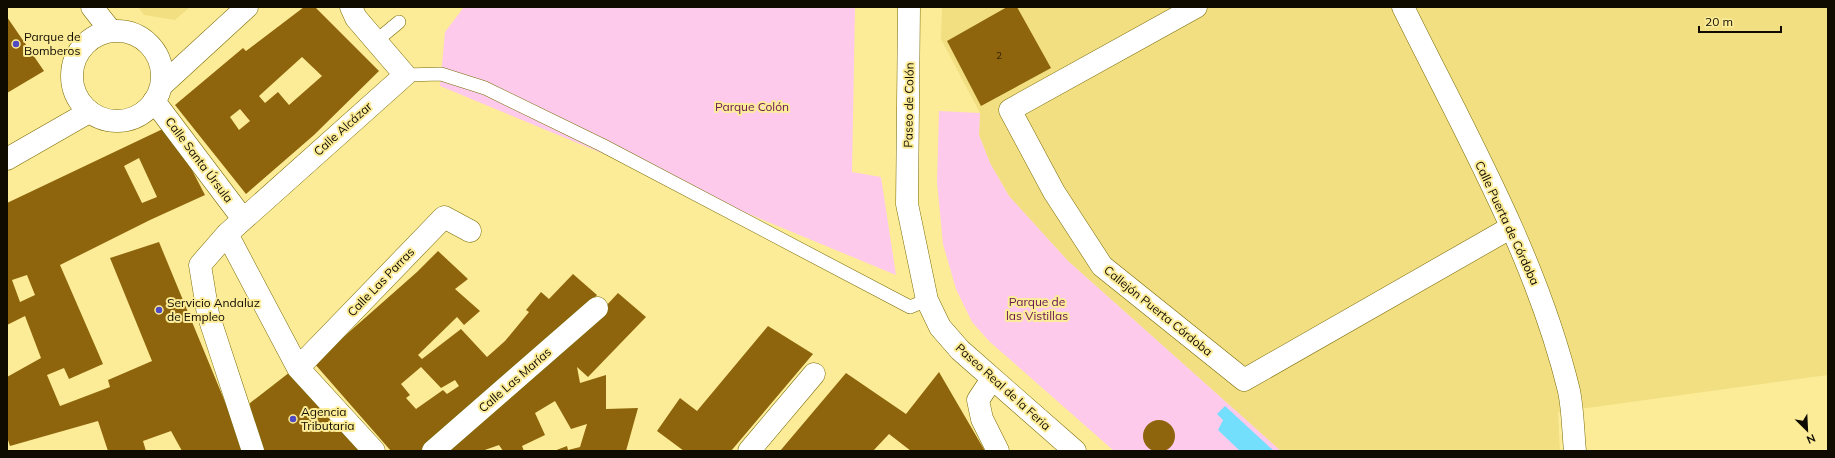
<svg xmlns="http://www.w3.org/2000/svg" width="1835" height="458" viewBox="0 0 1835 458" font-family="Mulish,sans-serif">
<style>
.built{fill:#f1df82}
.green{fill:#fdcaec}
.water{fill:#74defd}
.building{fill:#8e650c;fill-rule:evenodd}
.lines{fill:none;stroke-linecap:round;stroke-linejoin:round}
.service-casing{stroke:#796a06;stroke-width:14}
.minor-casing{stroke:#796a06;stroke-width:23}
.tertiary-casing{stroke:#796a06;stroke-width:23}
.service{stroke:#fff;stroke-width:13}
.minor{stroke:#fff;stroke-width:22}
.tertiary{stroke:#fff;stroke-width:22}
.poi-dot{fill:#4f4bc2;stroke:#fcec97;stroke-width:1.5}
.labels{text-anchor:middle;stroke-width:4;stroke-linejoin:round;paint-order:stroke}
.number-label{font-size:10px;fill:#302203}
.poi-label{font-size:12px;fill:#100b00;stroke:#fcec97;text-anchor:start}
.street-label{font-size:12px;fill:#100b00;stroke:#fcec97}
.park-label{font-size:12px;fill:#671354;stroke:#fcec97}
</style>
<rect width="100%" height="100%" fill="#fcec97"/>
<path class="built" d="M138 7H190L175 20 144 15Z
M942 7H1828V375L1558 412 1560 451H1281L1068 261 1009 196 990 163 979 135 980 113 941 39Z"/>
<path class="green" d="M464 7H855L852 172 881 177 896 275 440 86 445 32Z
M939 111 980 113 979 135 990 163 1009 196 1068 261 1281 451H1114L990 342 972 322 956 289 943 244 937 182Z"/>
<path class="water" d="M1225 406 1274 451H1240L1218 430 1223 420 1217 414Z"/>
<path class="building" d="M304 7H315L379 71 314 135 246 194 175 105 243 48 246 51ZM302 57 322 76 289 105 278 92 265 103 259 96ZM240 109 250 121 239 130 230 117Z
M1007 7H1017L1051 68 981 106 947 41Z
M7 17 44 71 7 93Z
M169 126 205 195 150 220 60 265 103 364 69 379 64 368 47 375 60 406 110 387 108 380 152 361 110 258 159 242 228 409 242 451H182L171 431 143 441 146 451H108L98 421 10 446 7 437V377L41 358 25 316 7 325V203ZM139 158 157 197 142 203 124 166ZM27 275 35 295 20 302 12 280Z
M438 251 468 279 455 289 480 311 464 325 457 317 418 355 422 359 461 329 487 357 505 341 529 312 526 310 541 292 549 299 573 274 597 295 574 319 423 451H391L314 363 417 272ZM421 367 441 388 455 380 459 386 447 394 443 390 416 409 406 398 410 395 401 384Z
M618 293 646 317 588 377 577 367 580 383 606 375V409L638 408 626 451H554L567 446 568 450 580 447 587 424 571 429 555 401 535 413 545 435 522 446 524 451H503L499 445 482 451H441L592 321Z
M768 326 813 354 731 451H684L657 431 680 398 697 411Z
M290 372 365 451H257L252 436 250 403Z
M939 372 985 451H938L936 450 935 451H911L889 434 873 451H780L846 373 906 414Z
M1143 436a16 16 0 1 1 32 0a16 16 0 1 1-32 0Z"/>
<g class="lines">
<g class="service-casing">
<path id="service" d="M376 41 399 22
M405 75 441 74 485 88 602 145 910 307 927 300"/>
</g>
<g class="minor-casing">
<path id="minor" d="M909 7 907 204 927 300 940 327 960 350 1075 451
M1196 7 1010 110 1054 192 1102 266 1244 380 1510 228
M1403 7C1464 131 1536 255 1569 391 1573 410 1573 431 1575 451
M154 101 243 219
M227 234 298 368 374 451
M298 368 444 217 470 231
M992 379 978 400 982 419 998 451
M253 451 208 314 200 265 227 234 405 75 356 18 351 7
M433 451 597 308
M749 451 814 374"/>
</g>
<g class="tertiary-casing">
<path id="tertiary" d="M92 7 111 31
M72 76a45 45 0 1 1 90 0a45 45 0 1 1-90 0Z
M161 86 247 7
M7 159 89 112"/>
</g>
<use href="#service" class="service"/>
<use href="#minor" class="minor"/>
<use href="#tertiary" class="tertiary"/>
</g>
<g class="poi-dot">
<circle cx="16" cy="44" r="4"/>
<circle cx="159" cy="310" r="4"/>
<circle cx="293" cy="419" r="4"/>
</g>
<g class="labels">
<g class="number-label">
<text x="999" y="59">2</text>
</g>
<g class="poi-label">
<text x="24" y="41">Parque de<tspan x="24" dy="14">Bomberos</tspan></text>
<text x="167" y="307">Servicio Andaluz<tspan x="167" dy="14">de Empleo</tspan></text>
<text x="301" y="416">Agencia<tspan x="301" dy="14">Tributaria</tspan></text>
</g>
<g class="street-label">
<text transform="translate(909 105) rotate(-89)" y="4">Paseo de Colón</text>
<text transform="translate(343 129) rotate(-42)" y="4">Calle Alcázar</text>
<text transform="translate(199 160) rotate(53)" y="4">Calle Santa Úrsula</text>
<text transform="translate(1507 223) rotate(65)" y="4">Calle Puerta de Córdoba</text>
<text transform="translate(381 282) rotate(-46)" y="4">Calle Las Parras</text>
<text transform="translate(1158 311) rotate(39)" y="4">Callejón Puerta Córdoba</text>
<text transform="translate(515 380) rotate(-41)" y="4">Calle Las Marías</text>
<text transform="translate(1003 387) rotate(42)" y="4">Paseo Real de la Feria</text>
</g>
<g class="park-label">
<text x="752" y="111">Parque Colón</text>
<text x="1037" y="306">Parque de<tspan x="1037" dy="14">las Vistillas</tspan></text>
</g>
</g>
<rect width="1835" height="458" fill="none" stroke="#100b00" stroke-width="16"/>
<g transform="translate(1807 430) rotate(156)" stroke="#fcec97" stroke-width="3" paint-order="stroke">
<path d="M0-3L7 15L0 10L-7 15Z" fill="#100b00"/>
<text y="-6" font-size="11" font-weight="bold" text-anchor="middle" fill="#100b00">N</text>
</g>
<path d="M1699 26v6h82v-6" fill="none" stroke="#100b00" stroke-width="2"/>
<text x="1705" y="26" font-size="12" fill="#100b00" stroke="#fcec97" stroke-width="3" paint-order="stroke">20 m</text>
</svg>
